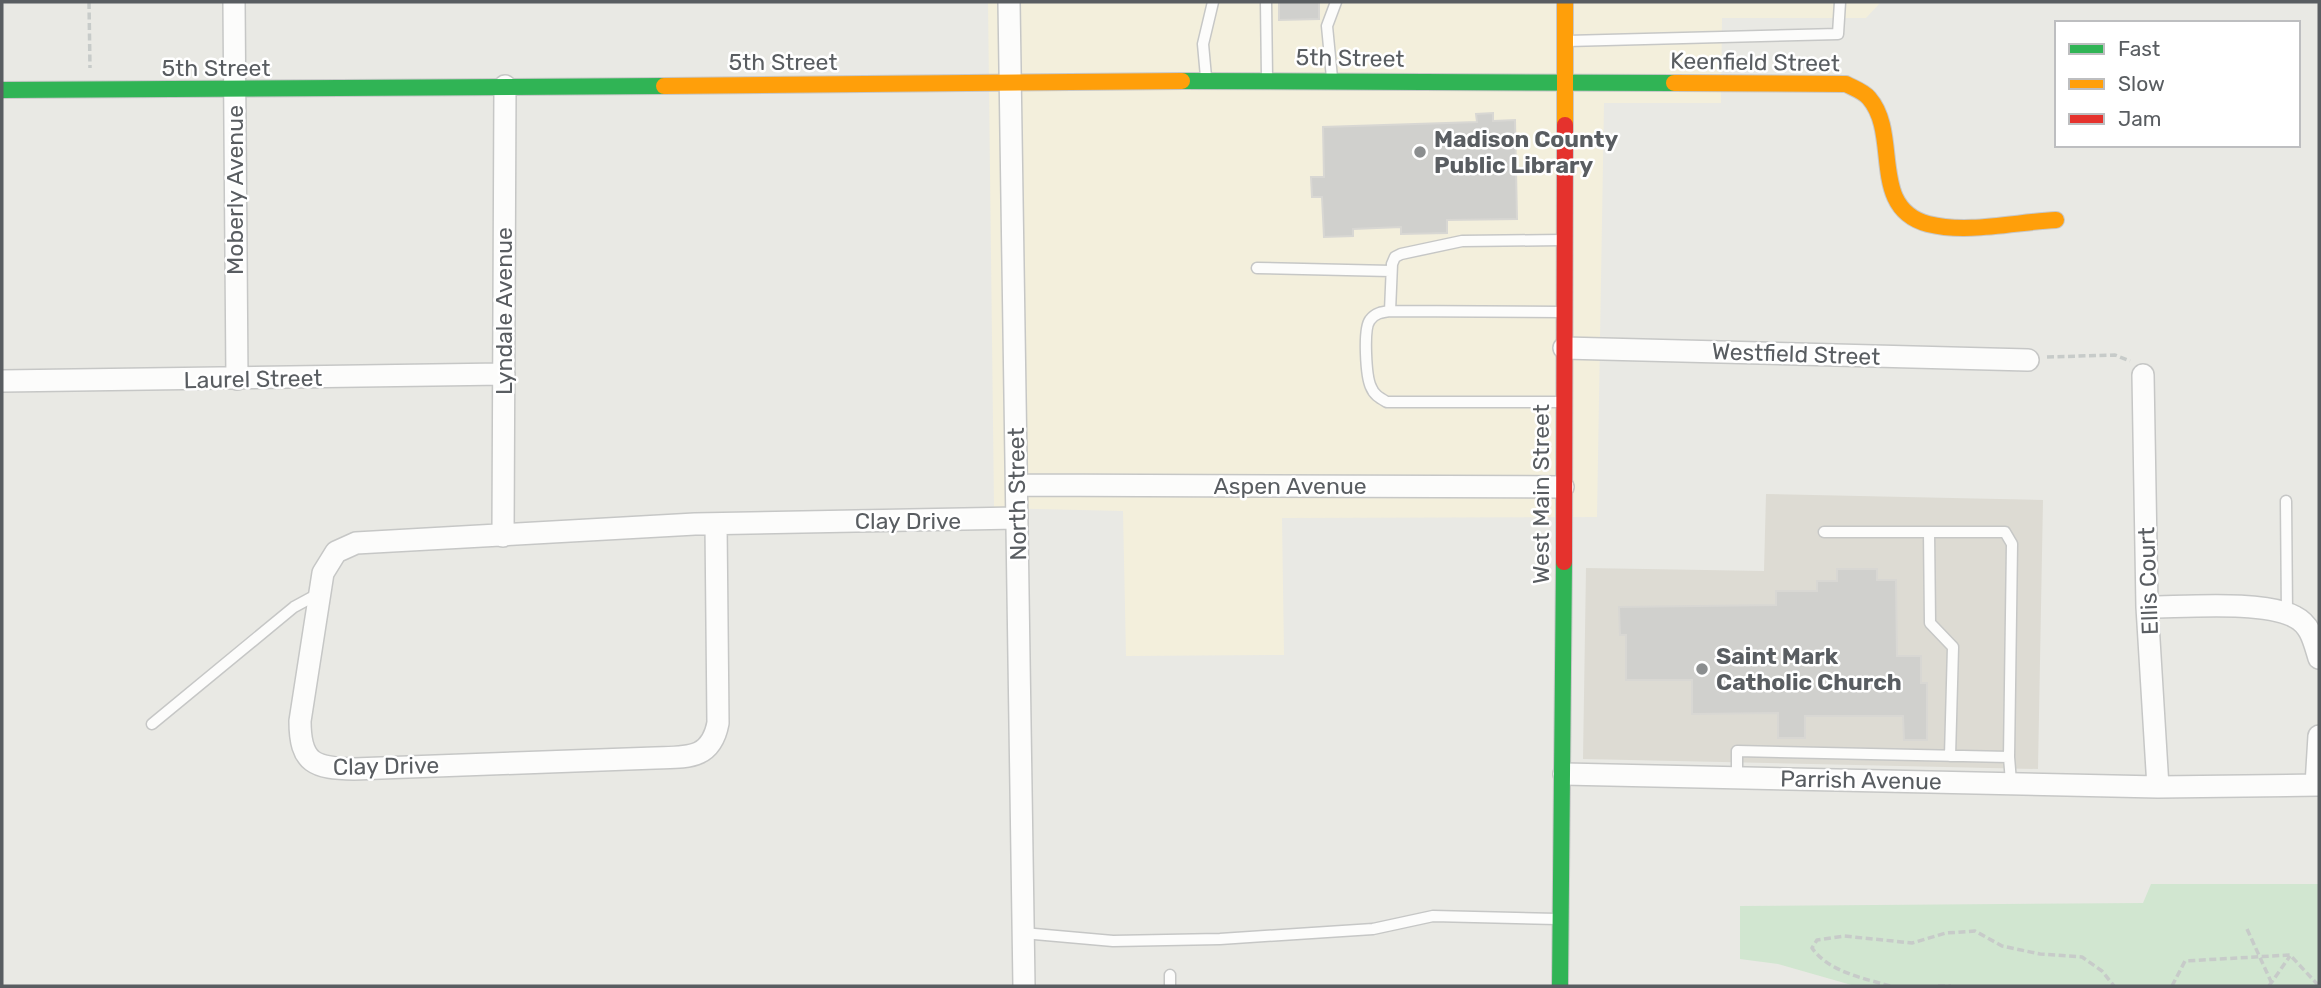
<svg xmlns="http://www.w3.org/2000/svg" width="2321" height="988" viewBox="0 0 2321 988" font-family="Rubik,sans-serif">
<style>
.commercial{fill:#f3efdc}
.education{fill:#dddbd3}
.green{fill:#d1e6d0}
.building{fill:#d0d0cd;stroke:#d8d7d3;stroke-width:2}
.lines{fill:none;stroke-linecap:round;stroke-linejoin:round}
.lane-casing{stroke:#c6c7c6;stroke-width:13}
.street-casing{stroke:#c6c7c6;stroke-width:24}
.fast-casing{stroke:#c7c7c7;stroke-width:18}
.slow-casing{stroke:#c7c7c7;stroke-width:18}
.jam-casing{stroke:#c7c7c7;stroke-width:18}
.path{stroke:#c7cbc9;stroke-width:3.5;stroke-dasharray:7 3.5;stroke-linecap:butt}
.lane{stroke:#fcfcfb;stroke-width:10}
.street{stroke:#fcfcfb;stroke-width:21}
.fast{stroke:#30b455;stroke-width:16}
.slow{stroke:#ff9f0a;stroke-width:16}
.jam{stroke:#e5322d;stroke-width:16}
.poi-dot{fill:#8b8e8f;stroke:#fff;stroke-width:2.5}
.labels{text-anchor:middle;stroke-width:5;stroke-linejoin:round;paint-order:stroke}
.street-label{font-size:23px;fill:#595d61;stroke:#fff}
.poi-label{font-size:23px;font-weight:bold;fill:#595d61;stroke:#fff;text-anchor:start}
</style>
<rect width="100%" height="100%" fill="#e9e9e4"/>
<path class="commercial" d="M988 2H1881L1866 18H1722L1721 103H1604L1597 517 1282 518 1284 655 1126 656 1123 511 994 508Z"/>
<path class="education" d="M1766 494 2043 500 2038 769 1583 759 1586 568 1764 571Z"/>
<path class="green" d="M2151 884H2319V986H1855L1778 964 1740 959V906L2143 903Z"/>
<path class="building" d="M1279 2H1319V19L1279 20Z
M1493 113V121L1515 120 1517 219 1447 220V233L1401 234V227L1353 229V236L1324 237 1322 197H1312L1311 177H1324L1323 127 1477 122 1476 114Z
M1837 569H1877V580H1896L1897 656H1921V683H1927V740H1904L1903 716H1805V738H1778V713L1692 714V680H1626V635H1620L1619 607 1776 605V591H1817V581H1837Z"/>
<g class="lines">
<g class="lane-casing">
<path id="lane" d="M1266 2 1267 77
M1567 41 1838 34 1840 2
M1206 77 1203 44 1213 2
M1332 78 1327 26 1336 2
M1257 268 1391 271
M1390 311 1392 264 1395 257 1401 254 1462 241 1562 240
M1561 402H1387C1380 398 1374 395 1371 387 1366 377 1363 329 1370 320 1375 313 1382 312 1390 311L1562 312
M2286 501 2287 614
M1824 532H2005L2012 544 2009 757
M1929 532 1930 623 1953 647 1950 756
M152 724 294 607 318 594
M1737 777V751L2009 757 2011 782
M1023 933 1113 941 1220 939 1373 929 1433 916 1557 919
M1170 986V975"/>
</g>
<g class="street-casing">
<path id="street" d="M234 2 237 379
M1009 2 1024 986
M1564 348 2028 360
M2143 375 2147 607 2158 787
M2 381 504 374
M1017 485 1563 487
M716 524 718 723C711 760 687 757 655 758L354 769C315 768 300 764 300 721L323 573 336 552 356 543 695 524 1017 518
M503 536 505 86
M2147 607C2184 607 2265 600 2295 617 2311 625 2314 642 2319 658
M1564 774 2158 787 2319 785
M2316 785 2319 736"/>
</g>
<g class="fast-casing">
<path id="fast" d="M1182 81 1674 83
M2 90 664 86
M1560 986 1564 562"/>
</g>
<g class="slow-casing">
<path id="slow" d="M1674 83 1846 84C1853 88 1863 91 1869 98 1901 135 1868 208 1928 224 1967 234 2016 222 2056 220
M664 86 1182 81
M1565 125V2"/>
</g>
<g class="jam-casing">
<path id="jam" d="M1564 562 1565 125"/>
</g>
<path class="path" d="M89 2 90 68
M2047 357 2115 355 2130 361
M2247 929 2273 986
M1890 986C1863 978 1829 972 1812 948L1817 940 1844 936 1912 943 1946 933 1975 931 2002 946 2040 954 2082 957 2102 971 2114 986
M1938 986H1951
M2172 986 2185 961 2290 955 2319 986
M2269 986 2290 956"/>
<use href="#lane" class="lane"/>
<use href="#street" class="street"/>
<use href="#fast" class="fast"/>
<use href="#slow" class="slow"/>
<use href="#jam" class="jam"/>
</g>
<g class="poi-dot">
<circle cx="1420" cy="152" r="7"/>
<circle cx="1702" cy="669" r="7"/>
</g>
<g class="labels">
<g class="street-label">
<text transform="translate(1350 58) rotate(1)" y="8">5th Street</text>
<text x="783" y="70">5th Street</text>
<text transform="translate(1755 62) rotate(1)" y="8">Keenfield Street</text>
<text x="216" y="76">5th Street</text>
<text transform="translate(235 190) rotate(-90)" y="8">Moberly Avenue</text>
<text transform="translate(504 311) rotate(-90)" y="8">Lyndale Avenue</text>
<text transform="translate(1796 354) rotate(2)" y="8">Westfield Street</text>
<text transform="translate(253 379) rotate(-1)" y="8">Laurel Street</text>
<text x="1290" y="494">Aspen Avenue</text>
<text transform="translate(1017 494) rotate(-91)" y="8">North Street</text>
<text transform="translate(1541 494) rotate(-90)" y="8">West Main Street</text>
<text x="908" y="529">Clay Drive</text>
<text transform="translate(2148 581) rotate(-92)" y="8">Ellis Court</text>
<text transform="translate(386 766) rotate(-1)" y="8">Clay Drive</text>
<text transform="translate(1861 780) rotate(1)" y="8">Parrish Avenue</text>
</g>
<g class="poi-label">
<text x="1434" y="147">Madison County<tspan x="1434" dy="26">Public Library</tspan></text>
<text x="1716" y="664">Saint Mark<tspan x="1716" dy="26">Catholic Church</tspan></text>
</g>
</g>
<rect width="2321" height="988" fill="none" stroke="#595d61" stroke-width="7"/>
<rect x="2055" y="21" width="245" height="126" fill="#ffffff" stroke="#bdbec0" stroke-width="2"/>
<rect x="2069" y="44" width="35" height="10" fill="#30b455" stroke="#bdbec0" stroke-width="2"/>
<text x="2118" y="56" font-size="21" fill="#595d61">Fast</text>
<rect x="2069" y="79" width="35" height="10" fill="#ff9f0a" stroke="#bdbec0" stroke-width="2"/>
<text x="2118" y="91" font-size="21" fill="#595d61">Slow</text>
<rect x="2069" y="114" width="35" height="10" fill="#e5322d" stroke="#bdbec0" stroke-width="2"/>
<text x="2118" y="126" font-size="21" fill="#595d61">Jam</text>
</svg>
